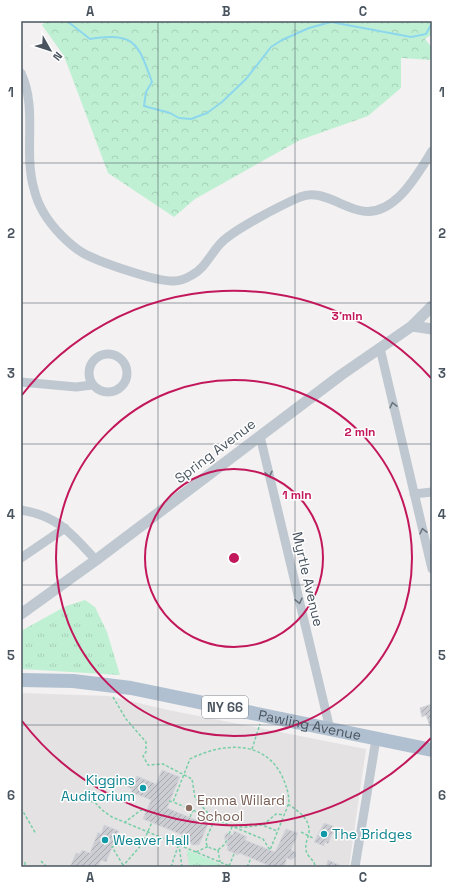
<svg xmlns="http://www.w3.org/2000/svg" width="453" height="888" viewBox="0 0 453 888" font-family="'Space Grotesk',sans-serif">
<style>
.education{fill:#e4e2e3}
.grass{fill:url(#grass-tufts)}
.forest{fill:url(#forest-crowns)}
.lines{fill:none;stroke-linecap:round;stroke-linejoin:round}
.stream{stroke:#8dd7ed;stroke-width:2}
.building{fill:url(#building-hatch);stroke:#d5d7dc}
.path{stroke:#78cfa6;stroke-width:1.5;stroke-dasharray:3 2;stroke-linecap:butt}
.minor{stroke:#bfc8d0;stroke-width:9}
.tertiary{stroke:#bfc8d0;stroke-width:11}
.primary{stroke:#b1c0d0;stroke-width:14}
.oneway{stroke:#6c7781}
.grid{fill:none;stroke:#49545f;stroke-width:1;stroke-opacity:0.55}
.ring{fill:none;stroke:#c2185b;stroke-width:2}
.culture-dot{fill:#0f9aa8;stroke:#fff;stroke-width:1.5}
.education-dot{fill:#8d6e63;stroke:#fff;stroke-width:1.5}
.labels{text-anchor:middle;stroke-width:3;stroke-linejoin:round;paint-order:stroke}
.shield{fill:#fff;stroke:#80878f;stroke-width:1}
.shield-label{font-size:13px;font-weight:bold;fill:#49545f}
.street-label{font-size:14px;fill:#49545f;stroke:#fff}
.culture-label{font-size:14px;fill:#0d838f;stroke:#fff;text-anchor:start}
.education-label{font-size:14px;fill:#785e54;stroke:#fff;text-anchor:start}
.centre{fill:#c2185b;stroke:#fff;stroke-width:2}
.ring-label{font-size:12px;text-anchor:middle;font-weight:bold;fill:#c2185b;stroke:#fff;stroke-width:3;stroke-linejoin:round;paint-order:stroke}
.neatline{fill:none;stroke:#49545f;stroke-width:1.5}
.grid-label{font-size:13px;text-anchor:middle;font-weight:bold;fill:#49545f}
</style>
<defs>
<pattern id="grass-tufts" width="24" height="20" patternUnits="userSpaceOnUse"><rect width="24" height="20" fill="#c0f0d4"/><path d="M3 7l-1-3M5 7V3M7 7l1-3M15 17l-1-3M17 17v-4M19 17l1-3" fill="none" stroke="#a6d0b8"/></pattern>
<pattern id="forest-crowns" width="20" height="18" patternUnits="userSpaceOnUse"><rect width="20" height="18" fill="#c0f0d4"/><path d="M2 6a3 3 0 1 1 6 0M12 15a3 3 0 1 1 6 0" fill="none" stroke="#a6d0b8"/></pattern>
<pattern id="building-hatch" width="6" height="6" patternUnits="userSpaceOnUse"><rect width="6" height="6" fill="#cbcdd3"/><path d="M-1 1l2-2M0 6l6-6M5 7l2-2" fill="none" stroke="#a7a9ae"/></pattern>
</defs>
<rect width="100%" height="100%" fill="#f3f1f1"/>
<path class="education" d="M21 693 109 696 168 710 366 749 349 867H21Z"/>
<path class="grass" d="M85 600 95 607 107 632 120 675 21 669V631L66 606Z
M187 850 227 867H189Z"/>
<path class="forest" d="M46 21H432V34L425 39 432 48V60L401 58V88L368 116 300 140 195 199 174 217 108 173 64 56 42 25Z"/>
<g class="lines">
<path class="stream" d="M67 21 90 39C135 32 138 43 152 82L146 92 144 106 170 113 179 118 191 119 207 113 222 102 246 79 271 47 282 40 309 28 331 22 411 37 426 34 432 23"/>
</g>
<path class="building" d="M432 704V728L431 729 426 715 422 717 420 708Z
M162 770 180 777 167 808 196 820 201 815 209 822 199 845H192L189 840 190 838 143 819 151 800 131 792 132 789 127 787 131 778 135 779 137 776 156 784Z
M324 823 333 826 332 829 334 830 328 844 325 842 324 846 314 842Z
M104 825 119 831 106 862 101 860 98 867H70L76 853 80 854 82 850 90 853 98 832 101 834Z
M286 829 298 833 291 850 295 852 296 856 291 860 287 858 284 867H272L239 853 238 855 227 850 228 846 226 845 228 840 224 839 226 833 233 835 234 831 247 837 245 840 275 852Z
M328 860 344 867H326Z"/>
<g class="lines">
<path class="path" d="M113 697 126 719 146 742V752L143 756 148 765 163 764 192 779 195 798 212 818
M252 749 260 724
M89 789C93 803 101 810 112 817L232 867
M71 799 95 802
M169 801 173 802 190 759C222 743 264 739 282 776 286 785 289 793 289 803L270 850 263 839 173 802
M288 804C299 812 310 818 309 833 308 838 305 843 306 849 306 857 315 859 315 867
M21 808 36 834
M190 817 193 810
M213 819C214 830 194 847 218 850L224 845 227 840
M124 823 141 810 146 811
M263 825 276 814 284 815
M301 832 313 838
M229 834 232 827H246L262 825 277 831
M218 850 220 862
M196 852 209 846
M41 861 47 867
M25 862V867
M123 865 112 847 145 839
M229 866 234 854
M122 867 143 843 152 822
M171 867 178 846
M182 867 179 845 183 835
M247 867 251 858"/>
<path class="minor" d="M21 73C38 109 23 151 34 189 38 206 49 223 62 236 68 242 76 249 83 253 99 262 157 282 174 281 179 281 187 278 192 275 205 268 210 255 220 244 232 230 282 205 300 197 312 192 323 196 335 201 342 204 350 208 358 210 393 220 417 175 432 151
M380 348 432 569
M89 373a19 19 0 1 1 38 0a19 19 0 1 1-38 0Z
M21 382 76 387 92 385
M260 436 330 729
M414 494 432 492
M21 510C59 516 71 534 96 560
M21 558 65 528
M355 867 376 739"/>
<path class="tertiary" d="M412 326 432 329
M21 614 96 560 341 375 412 326 432 306"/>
<path class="primary" id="s1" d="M21 680 73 681 131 688 432 750"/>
</g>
<defs><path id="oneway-chevron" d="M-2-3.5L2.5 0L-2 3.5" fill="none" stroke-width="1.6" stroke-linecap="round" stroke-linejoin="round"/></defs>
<g class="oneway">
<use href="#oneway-chevron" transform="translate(393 405) rotate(-103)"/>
<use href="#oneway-chevron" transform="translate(269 474) rotate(77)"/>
<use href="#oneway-chevron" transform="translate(423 531) rotate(-103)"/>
<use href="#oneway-chevron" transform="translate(299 601) rotate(77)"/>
</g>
<path class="grid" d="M158 21V867M295 21V867M21 163H432M21 303H432M21 444H432M21 585H432M21 725H432"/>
<g class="ring">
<circle cx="234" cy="558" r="89"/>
<circle cx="234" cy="558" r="178"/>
<path d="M431 738A267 267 0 0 1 22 721M22 395A267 267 0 0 1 431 378"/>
</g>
<g class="culture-dot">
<circle cx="143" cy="788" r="4"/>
<circle cx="324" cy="834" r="4"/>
<circle cx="105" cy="840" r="4"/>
</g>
<circle class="education-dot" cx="189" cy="808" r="4"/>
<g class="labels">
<rect class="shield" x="202" y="696" width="46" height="22" rx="3"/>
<g class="shield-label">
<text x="225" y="712">NY 66</text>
</g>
<g class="street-label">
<text transform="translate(215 451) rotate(-37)" y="5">Spring Avenue</text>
<text transform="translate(308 579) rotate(77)" y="5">Myrtle Avenue</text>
<text dy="5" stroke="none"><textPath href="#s1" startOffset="293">Pawling Avenue</textPath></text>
</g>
<g class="culture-label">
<text x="135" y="785" text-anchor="end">Kiggins<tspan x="135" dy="16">Auditorium</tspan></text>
<text x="332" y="839">The Bridges</text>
<text x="113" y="845">Weaver Hall</text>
</g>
<g class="education-label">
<text x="197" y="805">Emma Willard<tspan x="197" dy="16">School</tspan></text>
</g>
</g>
<circle cx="234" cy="558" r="6" class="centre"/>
<g class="ring-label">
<text x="347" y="320">3 min</text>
<text x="360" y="436">2 min</text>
<text x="297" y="499">1 min</text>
</g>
<rect width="453" height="888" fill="none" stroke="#ffffff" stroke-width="44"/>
<g transform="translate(50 50) rotate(129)" stroke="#ffffff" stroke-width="3" paint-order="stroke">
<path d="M0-3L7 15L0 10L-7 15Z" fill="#49545f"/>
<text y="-6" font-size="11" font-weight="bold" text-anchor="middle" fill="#49545f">N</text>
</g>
<rect x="22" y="22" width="409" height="844" class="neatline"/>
<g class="grid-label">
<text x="90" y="16">A</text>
<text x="226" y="16">B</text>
<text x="363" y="16">C</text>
<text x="11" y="97">1</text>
<text x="442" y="97">1</text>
<text x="11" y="238">2</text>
<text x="442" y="238">2</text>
<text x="11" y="378">3</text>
<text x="442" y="378">3</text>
<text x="11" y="519">4</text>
<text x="442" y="519">4</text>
<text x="11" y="660">5</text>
<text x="442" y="660">5</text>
<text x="11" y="800">6</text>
<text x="442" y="800">6</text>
<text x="90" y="882">A</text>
<text x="226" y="882">B</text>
<text x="363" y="882">C</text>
</g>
</svg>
